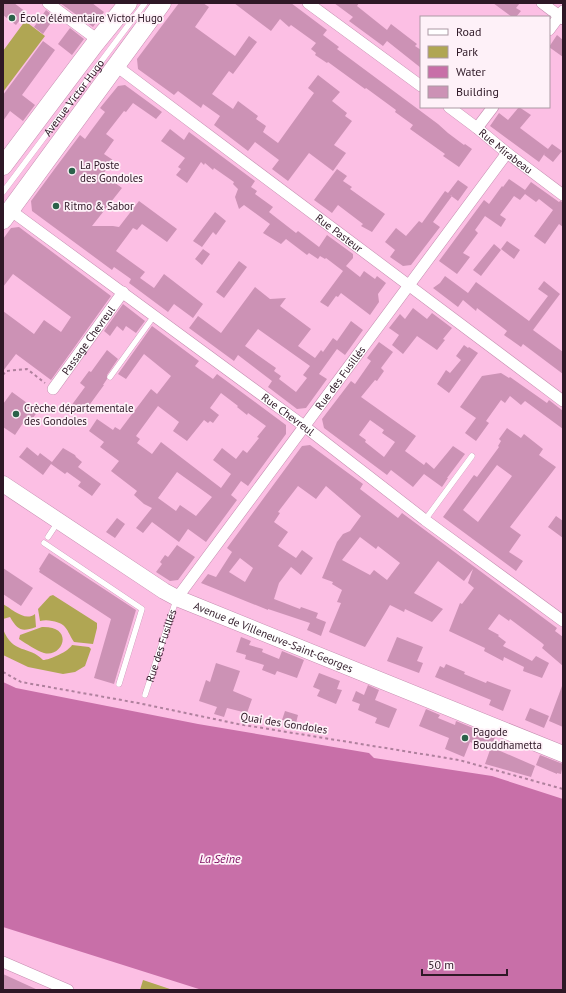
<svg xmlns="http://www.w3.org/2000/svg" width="566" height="993" viewBox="0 0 566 993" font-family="'PT Sans',sans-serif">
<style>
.green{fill:#b0a653}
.water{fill:#c86fa8}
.building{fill:#cc92b5;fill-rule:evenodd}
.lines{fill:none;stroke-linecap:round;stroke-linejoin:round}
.service-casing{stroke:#c58caf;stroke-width:6}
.minor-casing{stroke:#c58caf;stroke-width:12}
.secondary-casing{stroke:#c58caf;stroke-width:17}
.primary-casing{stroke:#c58caf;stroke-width:19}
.path{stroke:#af809d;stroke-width:2;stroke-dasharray:3 3;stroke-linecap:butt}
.service{stroke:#fff;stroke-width:5.5}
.minor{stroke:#fff;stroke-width:11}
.secondary{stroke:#fff;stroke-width:16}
.primary{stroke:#fff;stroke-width:18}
.poi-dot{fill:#2b624a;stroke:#fef1f8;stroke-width:1.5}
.labels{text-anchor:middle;stroke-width:3.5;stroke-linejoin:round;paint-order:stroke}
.poi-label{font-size:11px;fill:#2e1826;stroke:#fef1f8;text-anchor:start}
.street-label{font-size:11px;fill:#2e1826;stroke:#fef1f8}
.water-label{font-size:12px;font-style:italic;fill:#7c0b5f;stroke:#fef1f8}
</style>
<rect width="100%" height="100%" fill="#fcbfe4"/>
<path class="green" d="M25 21 45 36 3 92V51Z
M53 595 97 623V628L93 644 74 642C66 630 68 624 52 621 48 620 44 620 40 621L38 609 50 596Z
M3 604C12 609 25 622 35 614L36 627C22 632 18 631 10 617L3 619Z
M42 627C75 626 63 658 44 653 35 650 27 644 19 639L20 635Z
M3 629C13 655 29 645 43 660 50 660 69 651 72 645L89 647 91 649 85 666 75 672 63 674 28 667 3 655Z
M143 980 173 990H140Z"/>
<path class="water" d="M3 682 16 688 198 724 369 753 374 758 492 776 563 799V990H202L3 927Z"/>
<path class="building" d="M3 3H14L26 12 16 25 3 15Z
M60 3H92L104 12 93 27Z
M179 3H203L209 7 195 27 235 56 249 36 257 42 233 74 229 71 212 94 233 109 238 101 258 116 256 119 266 126 263 132 278 143 314 93 308 88 318 75 340 92 332 101 347 113 345 116 352 121 334 145 346 153 333 171 309 153 288 181 272 169 279 160 255 142 248 151 214 125 220 116 203 104 201 108 178 91 174 95 138 69 137 59Z
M234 3H291L327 30 323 35 339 47 337 49 438 124 448 133 464 145 465 144 472 149 459 167 443 156 445 154 410 129 413 125 395 112 396 110 366 88 365 89 328 62 327 63 315 55 316 53 311 49 316 43 291 25 289 27 280 19 271 31Z
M334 3H359L357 6 387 30 391 24 417 44 415 46 421 50V68L387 41 383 46 349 21 353 17Z
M493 3H520L516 8 521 11 516 17H512Z
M46 10 55 17 43 34 34 27Z
M70 28 84 39 72 55 58 44Z
M557 35 563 40V57L549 47Z
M43 41 55 50 22 95 35 105 23 121 10 111 3 121V95Z
M125 85 162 112 156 119 133 103 126 112 124 111 106 134 114 140 104 154 113 160 103 174 122 188 92 226H113L119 227 139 201 177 229 167 242 142 224 137 230 133 228 116 251 145 272 140 278 154 288 164 274 203 304 193 318 174 304 168 312 129 283 131 279 114 267 112 270 32 211 31 201 56 167 80 135 85 139 90 132 105 112 100 108 118 86Z
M519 107 531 115 520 128 548 149 552 144 562 151 553 162 544 155 545 153 539 162 490 126 499 113 508 120Z
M170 129 184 140 189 132 255 181 251 187 257 191 255 194 273 207 269 212 296 233 298 231 319 247 327 235 353 254V258L346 266 360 277 364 271 375 279 377 276 386 283 378 294 379 302 370 315 341 293 338 297 336 296 328 307 320 302 343 271 326 258 325 259 320 256 318 259 309 253 307 255 286 239 281 244 263 233 270 224 244 205 239 209 235 197 238 189 233 184 234 182 214 168 213 170 205 163 204 165 201 162 187 183 176 175 181 169 178 167 185 158 161 141Z
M337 169 347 176 343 181 352 187 350 189 385 214 372 232 361 226 363 224 338 205 332 213 314 200Z
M509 179 525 190 531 182 559 202 560 201 563 202V227L559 224 545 244 534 236 553 210 539 199 536 202 525 194 520 200 514 196 500 215 506 219 501 227 485 216 475 230 478 233 463 253 470 257 457 274 439 261 484 200 489 204 502 186 503 187Z
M458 180 468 187 458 201 450 195 452 196 433 222 440 227 411 265 403 266 390 257 395 250 385 242 396 228 406 236 419 221 422 223 445 191 448 193Z
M215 212 226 221 216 235 213 232 202 247 193 241Z
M19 227 111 296 51 380 16 354 3 371V311L34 334 44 320 61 332 71 317 13 274 3 287V239L11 228Z
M507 241 520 250 514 259 501 249Z
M494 244 501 250 481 276 473 270Z
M203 249 210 254 202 265 195 259Z
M239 261 247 267 224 298 216 292Z
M445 276 468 293 476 282 529 321 548 296 538 289 544 281 560 294 533 330 563 352V374L523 344 521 347 504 335 507 331 477 308 476 311 463 300 458 307 433 288 440 283Z
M255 287 270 299 286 298 280 306 311 329 298 346 315 358 321 350 323 352 333 338 337 341 351 321 363 330 345 355 337 349 319 374 327 379 306 408 297 409 268 387 272 381 238 355 234 361 189 328 198 316 221 333ZM258 329 310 366 303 375 307 378 296 392 279 379 281 376 274 371 276 368 245 346Z
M123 304 145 321 136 333 126 326 123 331 117 326 110 336 104 331Z
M413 308 427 319 432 313 452 328 443 339 445 340 437 350 417 336 403 354 392 345 399 335 389 328 400 314 405 319Z
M152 326 199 361 195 366 213 379 217 374 286 425V434L248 486 241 481 231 495 237 500 206 542 188 529 179 542 152 522 143 533 136 528 152 508 144 504 134 495 137 491 111 471 119 461 100 447 104 442 89 431 97 419 113 430 115 427 120 430 151 389 157 394 171 376 144 354 126 379 118 374ZM221 393 238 406 237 407 247 415 248 413 266 426 257 437 259 438 247 453 243 450 236 459 222 448 213 460 231 474 221 488 161 442 152 454 137 443 140 439 136 436 158 406 179 422 173 431 187 441 204 420 208 423 210 421 213 423 219 415 210 408ZM177 472 212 497 196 516 180 505 176 511 158 498Z
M379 342 393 352 381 368 384 371 377 381 375 380 361 397 416 436 405 451 424 465 426 462 434 469 453 446 465 454 447 478H448L442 487 424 474 413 487 391 470 387 475 324 428 322 419 351 381 355 384 371 361 367 358ZM370 420 384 430 382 433 395 442 384 457 365 442 366 440 359 435Z
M464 345 468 348 469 347 478 353 449 393 437 384 446 370 450 373 461 360 456 356Z
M107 350 118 359 107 375V379L103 385H104L85 411 81 408 79 412 71 406 85 387 80 383 89 371 91 372Z
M501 373 509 378 510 377 547 403 549 400 563 411V429L525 401 521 405 510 396 505 403 501 400 486 421 489 423 476 441 465 433 476 418 460 407 482 376Z
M12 392 38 411 27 426 23 423 15 435 3 427V404Z
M507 428 521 438 524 434 543 449 539 455 556 467 510 527 521 535 509 552 523 561 516 571 443 517 474 475 477 477 499 447 498 446 501 441 499 439ZM497 465 512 476 478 522 463 510Z
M310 445 363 484 360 489 398 518 402 513 557 628 555 631 563 637V666L542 648 544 645 542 643 510 619 509 621 499 614 488 629 499 635 498 636 506 642 503 646 532 661 536 656 549 663 542 678 523 671 524 667 504 657 503 661 484 651 485 648 449 631 460 603 462 604 474 588 468 583 473 569 464 581 438 561 414 593 443 609 432 622 405 609 404 612 390 605 365 647 329 632 341 603 337 602 342 590 332 584 333 582 322 578 337 542 343 534 350 531 361 516 326 486 316 499 298 486 278 512 280 513 274 522 288 532 278 546 296 558 302 550 313 558 301 575 291 567 279 583 274 599 300 609 301 607 318 613 316 618 326 622 321 636 307 630 310 623 268 609V610L201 583 208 574 216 577 232 552 227 548 302 446ZM360 537 376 549 378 546 400 563 387 580 374 570 370 575 342 560ZM240 558 253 568 245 582 229 572Z
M27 447 38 456 40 453 52 462 63 448 75 455 76 457 82 462 78 467 101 484 92 496 78 486 81 482 67 472 65 474 51 464 43 475 19 457Z
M556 516 563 521V538L548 527Z
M117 518 125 524 115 538 106 532Z
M177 545 195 557 178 580 170 581 156 572 162 564 160 562 165 555 168 557Z
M49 553 136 610 114 684 94 678 111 619 39 572 40 570 39 569Z
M3 568 33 588 21 606 3 594Z
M241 637 251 641 249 645 263 649 262 652 279 659 282 651 304 660 297 678 277 671 275 675 262 670 264 665 245 659 246 655 236 652Z
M397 637 423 647 417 661 423 663 419 673 387 661Z
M216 663 240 671 233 691 252 699 247 713 227 708 224 717 214 714 217 707 199 701 206 680 210 682Z
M446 664 465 672 464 674 486 683 487 681 511 690 503 711 489 705 491 700 435 677 440 666 444 668Z
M319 673 340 681 337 689 342 690 336 704 317 696 320 690 313 687Z
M368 685 379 690 375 700 397 709 389 728 375 723 377 718 358 710 360 704 352 701 356 691 364 695Z
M562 686 563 687V727L549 721Z
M530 708 549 716 544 728 525 720Z
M426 709 440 715 438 718 455 725 456 721 495 737 491 747 535 766 531 777 485 764 490 750 470 742 464 757 445 749 449 738 419 726Z
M285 711 298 715 296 723 282 720Z
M540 755 563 764 561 774 557 773V774L536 765Z
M3 974 38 990H3Z"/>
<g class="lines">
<g class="service-casing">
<g id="service">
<path id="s1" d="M3 192 145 3"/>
<path d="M110 377 154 316"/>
<path d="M425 520 472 456"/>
<path d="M48 537 58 522"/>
<path d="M44 543 142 609 119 684"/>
<path id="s2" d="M145 695 176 600"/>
</g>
</g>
<g class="minor-casing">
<g id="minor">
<path d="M48 3 91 35 94 40V45"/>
<path d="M308 3 421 86"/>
<path d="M542 3 563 19"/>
<path d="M549 30 563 11"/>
<path id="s3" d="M120 62V66L123 71 563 401"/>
<path id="s4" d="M449 107 477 128 507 153 563 195"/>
<path d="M477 128 493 107"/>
<path id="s5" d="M10 210 304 426 425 520 563 621"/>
<path id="s6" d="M53 389 123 292"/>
<path id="s7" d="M177 598 507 153"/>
<path d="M3 962 68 990"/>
</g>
</g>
<g class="secondary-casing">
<g id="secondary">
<path id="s8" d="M3 484 164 591 177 598 563 754"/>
</g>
</g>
<g class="primary-casing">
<path id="primary" d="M3 166 94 45 128 3
M3 220 162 3"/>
</g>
<path class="path" d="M3 375 6 371 27 369 45 383
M3 672 21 682 138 703 238 724 459 760 563 789"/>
<use href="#service" class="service"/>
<use href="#minor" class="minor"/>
<use href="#secondary" class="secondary"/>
<use href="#primary" class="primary"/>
</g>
<g class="poi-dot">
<circle cx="12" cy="18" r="4"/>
<circle cx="72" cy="171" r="4"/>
<circle cx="56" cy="206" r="4"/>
<circle cx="16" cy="414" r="4"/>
<circle cx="465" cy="738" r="4"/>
</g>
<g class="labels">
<g class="poi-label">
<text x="20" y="22">École élémentaire Victor Hugo</text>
<text x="80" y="169">La Poste<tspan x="80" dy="13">des Gondoles</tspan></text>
<text x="64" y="210">Ritmo &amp; Sabor</text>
<text x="24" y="412">Crèche départementale<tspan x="24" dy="13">des Gondoles</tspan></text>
<text x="473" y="736">Pagode<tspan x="473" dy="13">Bouddhametta</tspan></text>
</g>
<g class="street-label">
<text dy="4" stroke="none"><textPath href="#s1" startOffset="118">Avenue Victor Hugo</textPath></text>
<text dy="4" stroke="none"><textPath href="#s4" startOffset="72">Rue Mirabeau</textPath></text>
<text dy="4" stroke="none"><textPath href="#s3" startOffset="280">Rue Pasteur</textPath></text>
<text dy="4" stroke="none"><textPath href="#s6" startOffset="60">Passage Chevreul</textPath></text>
<text dy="4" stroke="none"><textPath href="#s7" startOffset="274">Rue des Fusillés</textPath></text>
<text dy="4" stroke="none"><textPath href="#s5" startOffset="345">Rue Chevreul</textPath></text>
<text dy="4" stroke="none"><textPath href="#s8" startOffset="312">Avenue de Villeneuve-Saint-Georges</textPath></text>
<text dy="4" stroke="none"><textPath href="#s2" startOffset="52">Rue des Fusillés</textPath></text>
<text transform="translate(284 723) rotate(9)" y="4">Quai des Gondoles</text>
</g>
<g class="water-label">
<text x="220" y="863">La Seine</text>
</g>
</g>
<rect width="566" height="993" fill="none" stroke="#2e1826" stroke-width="8"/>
<rect x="420" y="16" width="130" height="92" fill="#fef1f8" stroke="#ab9aa4"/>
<rect x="428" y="29" width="20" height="6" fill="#ffffff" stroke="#ab9aa4"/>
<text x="456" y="36" font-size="12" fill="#2e1826">Road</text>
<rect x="428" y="46" width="20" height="12" fill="#b0a653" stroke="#ab9aa4"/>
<text x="456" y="56" font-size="12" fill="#2e1826">Park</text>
<rect x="428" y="66" width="20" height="12" fill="#c86fa8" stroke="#ab9aa4"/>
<text x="456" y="76" font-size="12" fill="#2e1826">Water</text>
<rect x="428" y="86" width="20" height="12" fill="#cc92b5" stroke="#ab9aa4"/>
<text x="456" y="96" font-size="12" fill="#2e1826">Building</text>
<path d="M422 969v6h85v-6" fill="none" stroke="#2e1826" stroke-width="2"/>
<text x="428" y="969" font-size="12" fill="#2e1826" stroke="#fef1f8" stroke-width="3" paint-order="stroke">50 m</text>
</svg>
